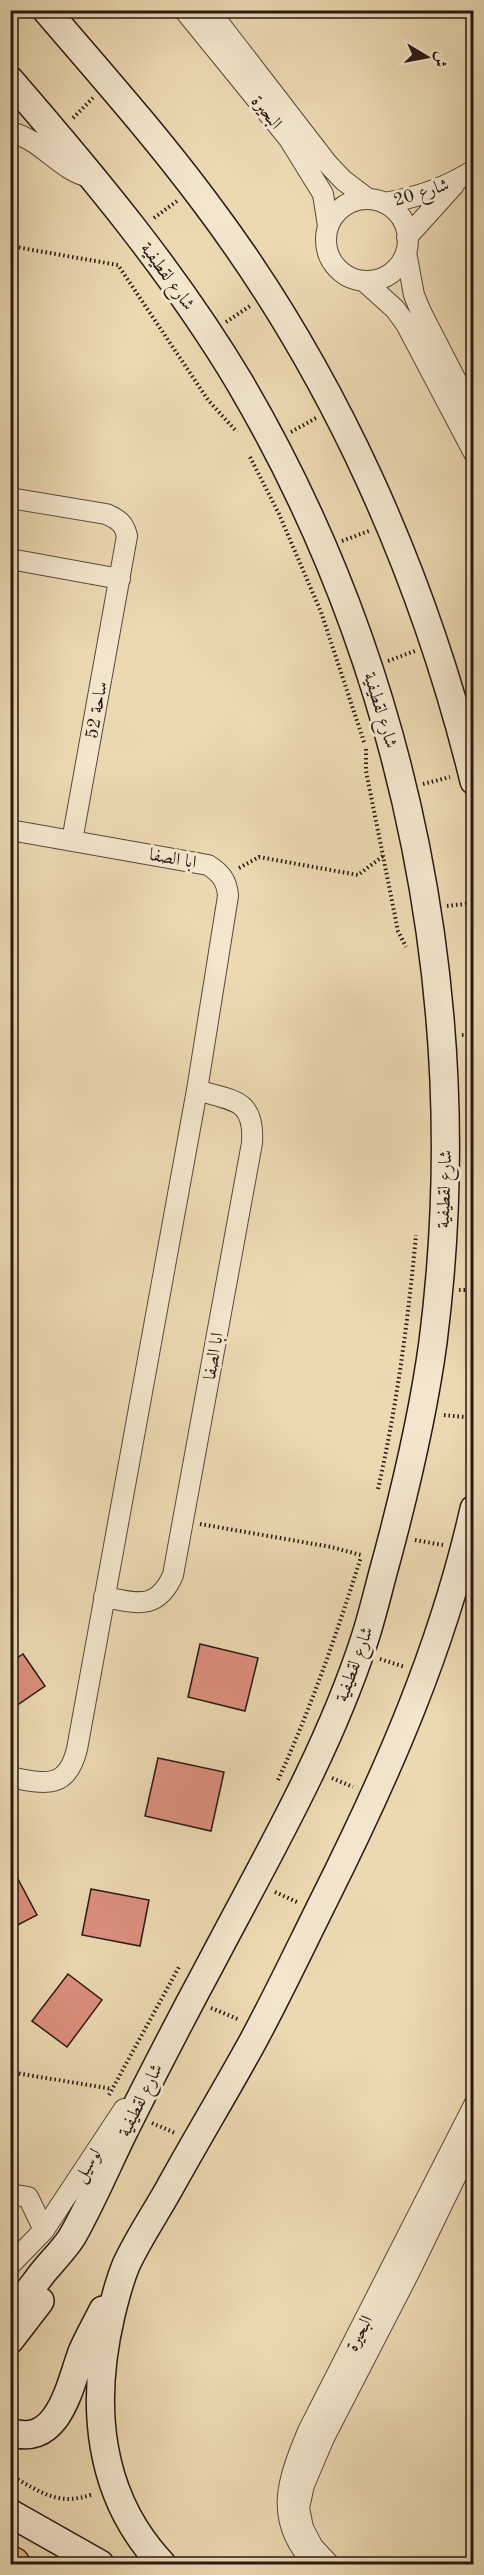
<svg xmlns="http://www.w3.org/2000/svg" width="484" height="2575" viewBox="0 0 484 2575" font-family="'Old Standard TT',Amiri,serif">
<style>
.building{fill:#dd8f7e;stroke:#281914;stroke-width:1.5}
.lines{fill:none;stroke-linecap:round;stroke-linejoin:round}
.street-casing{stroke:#59493c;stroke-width:22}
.secondary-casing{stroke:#281914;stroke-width:30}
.highway-casing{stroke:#281914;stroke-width:36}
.path{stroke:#281914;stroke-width:4;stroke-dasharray:1.5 3;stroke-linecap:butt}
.street{stroke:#f3e6cd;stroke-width:20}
.secondary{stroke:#f3e6cd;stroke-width:27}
.highway{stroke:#e6bc79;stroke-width:33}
.labels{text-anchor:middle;stroke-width:6;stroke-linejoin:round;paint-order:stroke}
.street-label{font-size:18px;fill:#281914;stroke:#f3e6cd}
</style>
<rect width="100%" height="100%" fill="#ecd9b2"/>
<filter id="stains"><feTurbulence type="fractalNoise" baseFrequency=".00333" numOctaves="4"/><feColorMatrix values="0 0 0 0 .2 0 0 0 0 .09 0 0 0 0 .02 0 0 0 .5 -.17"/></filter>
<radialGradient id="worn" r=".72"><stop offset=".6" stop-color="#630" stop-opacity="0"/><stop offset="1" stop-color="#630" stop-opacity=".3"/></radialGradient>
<path class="building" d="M200 1644 258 1658 245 1711 188 1697Z
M23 1654 45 1686 10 1710V1663Z
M158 1758 224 1772 211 1831 145 1816Z
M10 1864 37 1915 10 1929Z
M91 1889 149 1900 140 1946 82 1935Z
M68 1974 102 2000 67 2047 32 2021Z"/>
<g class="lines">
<g class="street-casing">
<path id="street" d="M184 10 289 139 323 194 328 226
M209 10 327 163 343 180 368 199
M10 132C44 140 58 171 93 178
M326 240a41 41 0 1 1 82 0a41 41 0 1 1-82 0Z
M384 203C416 198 446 188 474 170
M407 237 454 185
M406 252 414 295 421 312 474 415
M364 281 395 309 406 324 474 453
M10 498 106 514C118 519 124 523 127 536L72 841
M10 559 120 579
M10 830 208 865C221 873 227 881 228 896L197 1090 77 1749C67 1790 45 1784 10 1777
M104 1597C137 1603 157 1611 173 1575L252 1143C255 1098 232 1101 197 1090
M10 2194 28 2197 44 2230
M10 2265 44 2230 124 2109
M314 2564C273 2519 287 2482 308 2431L474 2105
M329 2564 313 2547 303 2528 299 2508 304 2485 324 2438 409 2273 474 2139"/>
</g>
<g class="secondary-casing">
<path id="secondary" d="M46 10C100 73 155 135 205 202 334 373 423 573 474 781
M10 80C93 176 175 274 240 383 409 671 475 1012 433 1342 423 1416 406 1487 387 1558 379 1586 373 1614 364 1641 327 1754 266 1858 211 1963 182 2017 154 2071 126 2127 108 2163 92 2202 72 2237 63 2251 51 2262 41 2275 31 2288 22 2301 10 2313
M10 2340 40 2301
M10 2432C59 2449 70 2384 82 2352 88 2338 96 2324 103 2310
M10 2513 100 2564
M162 2564C97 2495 90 2404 111 2315 115 2298 120 2280 126 2265 138 2239 155 2214 169 2189 196 2140 225 2092 252 2043 278 1995 301 1946 325 1898 388 1772 443 1647 474 1509"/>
</g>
<g class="highway-casing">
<path id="highway" d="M10 2563 13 2564"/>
</g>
<path class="path" d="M73 118 93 98
M154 218 177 201
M10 246 118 265 208 400 237 432
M226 322 250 306
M291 432 316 418
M250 457 279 514 321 612 364 742
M342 541 369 531
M388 661 415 651
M366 749V771L398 931 406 947
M423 784 450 777
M239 868 259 857 358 875 383 856
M447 906 474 903
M462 1035 474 1034
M459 1290H474
M444 1415 474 1418
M378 1489C397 1405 408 1321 416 1235
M200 1524 331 1547 361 1555
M415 1540 443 1545
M380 1659 405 1667
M332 1778 353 1787
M278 1780C311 1708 337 1633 361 1557
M275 1892 299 1903
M211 2008 240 2020
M10 2072 112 2089
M109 2095 179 1967
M152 2123 175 2133
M10 2475C41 2492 58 2507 93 2494"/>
<use href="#street" class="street"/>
<use href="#secondary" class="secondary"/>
<use href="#highway" class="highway"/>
</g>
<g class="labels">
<g class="street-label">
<text transform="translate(267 112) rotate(51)" y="6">البحيرة</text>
<text transform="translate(421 192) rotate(-17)" y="6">شارع 20</text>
<text transform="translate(168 276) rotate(54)" y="6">شارع لقطيفية</text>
<text transform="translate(96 710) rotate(-80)" y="6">ساحة 52</text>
<text transform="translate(381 710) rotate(73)" y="6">شارع لقطيفية</text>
<text transform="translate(173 858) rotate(10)" y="6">ابا الصفا</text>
<text transform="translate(444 1189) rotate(-88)" y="6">شارع لقطيفية</text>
<text transform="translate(213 1356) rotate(-80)" y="6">ابا الصفا</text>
<text transform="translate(354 1664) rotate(-70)" y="6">شارع لقطيفية</text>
<text transform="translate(140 2100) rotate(-64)" y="6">شارع لقطيفية</text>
<text transform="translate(87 2165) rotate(-57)" y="6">لوسيل</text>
<text transform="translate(359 2333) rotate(-63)" y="6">البحيرة</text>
</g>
</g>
<rect width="484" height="2575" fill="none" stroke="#ecd9b2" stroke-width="36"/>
<rect x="12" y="12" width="460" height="2551" fill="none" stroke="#281914" stroke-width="3"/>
<rect x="18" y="18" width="448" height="2539" fill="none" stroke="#281914" stroke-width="1.5"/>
<g transform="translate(427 57) rotate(100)" stroke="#f3e6cd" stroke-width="4.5" paint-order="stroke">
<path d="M0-4.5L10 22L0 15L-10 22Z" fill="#281914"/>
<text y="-9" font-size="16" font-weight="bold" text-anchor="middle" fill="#281914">ش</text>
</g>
<rect width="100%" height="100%" filter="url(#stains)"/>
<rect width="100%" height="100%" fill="url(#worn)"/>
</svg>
